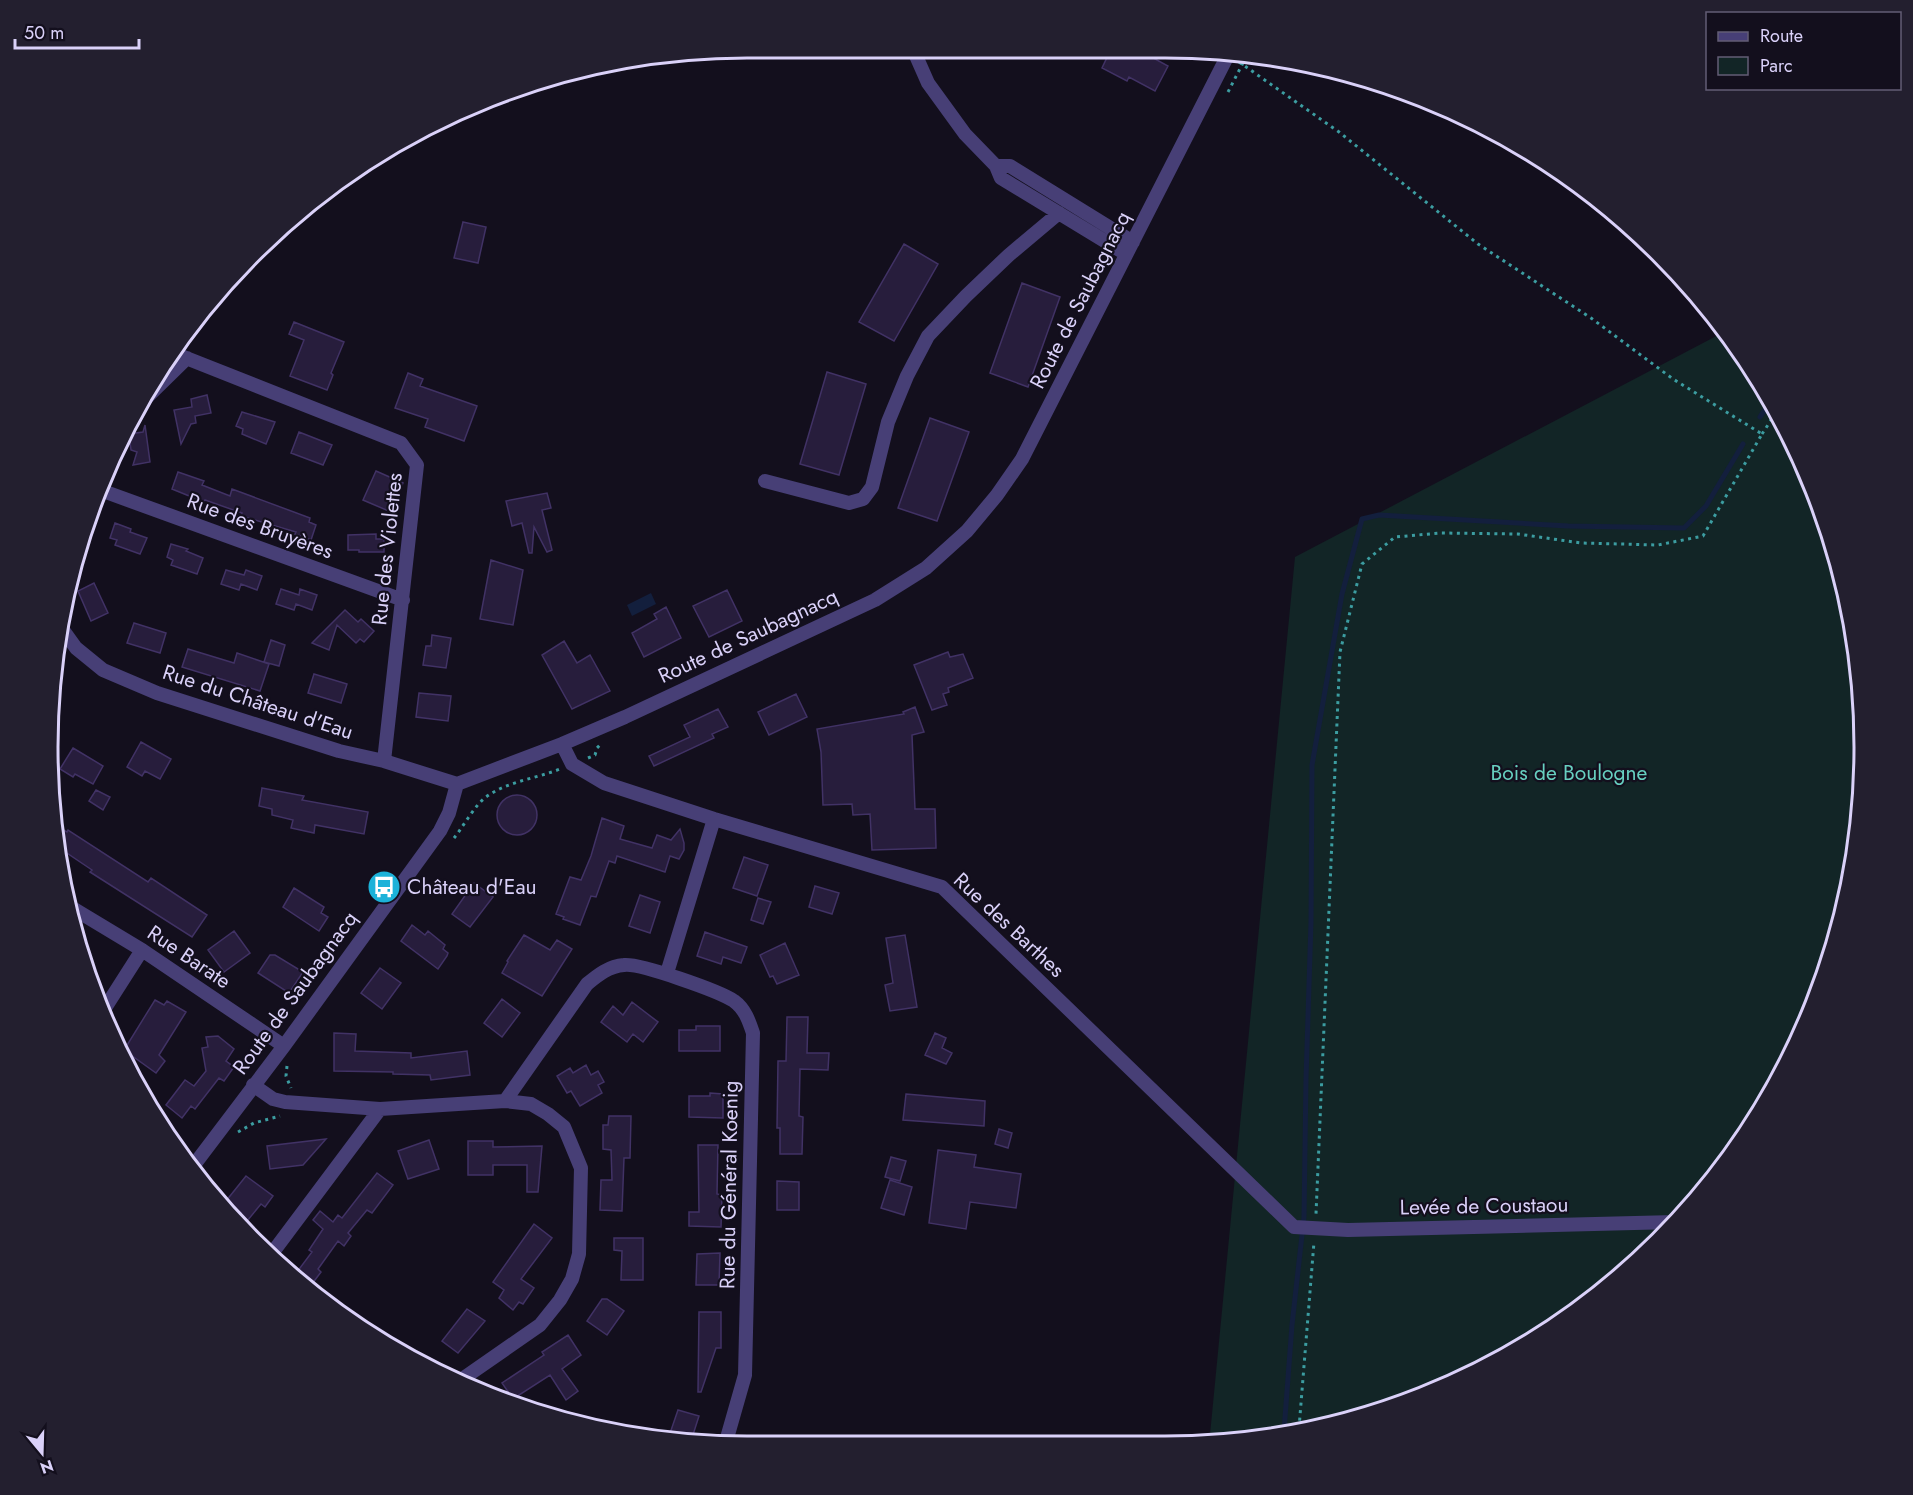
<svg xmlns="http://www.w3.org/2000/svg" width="1913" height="1495" viewBox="0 0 1913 1495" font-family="Jost,sans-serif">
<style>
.green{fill:#122526}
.water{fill:#131f3d}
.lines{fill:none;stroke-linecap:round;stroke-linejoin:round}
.stream{stroke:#131f3d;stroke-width:5}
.building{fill:#271d3c;stroke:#413265;stroke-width:1.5}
.path{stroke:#3c9da1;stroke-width:3;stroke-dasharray:3 4.5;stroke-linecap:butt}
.street{stroke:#473f76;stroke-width:14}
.labels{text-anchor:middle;stroke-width:4.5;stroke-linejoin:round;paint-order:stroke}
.street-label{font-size:21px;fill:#dad1f9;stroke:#130f1d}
.park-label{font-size:21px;fill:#67cfc0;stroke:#130f1d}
.poi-label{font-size:21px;fill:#dad1f9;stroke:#130f1d;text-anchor:start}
.rim{fill:none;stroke:#dad1f9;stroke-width:3}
</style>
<rect width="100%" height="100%" fill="#130f1d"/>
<path class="green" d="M1724 332 1771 397 1828 522 1859 656 1864 793 1841 928 1793 1057 1721 1173 1627 1273 1516 1353 1390 1410 1209 1445 1295 557Z"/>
<path class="water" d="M651 593 656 604 632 616 627 605Z"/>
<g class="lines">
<path class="stream" d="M1760 417 1772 399
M1284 1431 1292 1325 1304 1217 1306 1079 1311 922 1312 765 1342 594 1362 519 1379 515 1568 526 1684 528 1706 506 1743 444"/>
</g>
<path class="building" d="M1111 49H1137L1168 66 1155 91 1129 77 1127 81 1102 68Z
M463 222 486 227 478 263 454 258Z
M904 244 938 264 894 341 859 322Z
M1022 283 1060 297 1028 387 990 373Z
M294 322 344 342 331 373 333 375 327 390 290 376 304 340 289 334Z
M827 372 866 384 839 475 800 464Z
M408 373 423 379 420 386 477 406 464 441 425 427 428 419 395 408Z
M207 395 211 413 195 416 196 423 191 424 181 444 174 410 192 407 191 399Z
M242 412 275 422 266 444 242 434 243 429 236 426Z
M930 418 969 432 937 521 898 508Z
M145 425 150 462 133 465 137 452 131 450 129 434 143 432Z
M299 432 332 445 323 465 291 453Z
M376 471 403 483 391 512 363 500Z
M178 472 204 481 202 485 230 496 232 489 310 518 309 522 316 525 311 540 295 534 296 532 241 516 242 513 205 500 204 502 172 489Z
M547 493 551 508 542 510 552 550 547 552 534 527 532 553H529L522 523 512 526 506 501Z
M115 523 131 529 130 532 147 538 140 554 115 545 117 540 110 538Z
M376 534V539H384V552H359V550H348V535Z
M171 544 188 549 186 551 203 558 197 574 171 565 173 560 167 557Z
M491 560 523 570 513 625 480 619Z
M226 570 244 575 246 570 262 576 257 590 241 584 239 590 221 584Z
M94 583 108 613 91 621 78 591Z
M281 589 299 595 300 589 317 595 312 610 296 604 294 610 276 604Z
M727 590 742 621 709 637 693 606Z
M666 607 681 638 644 657 632 633 657 619 654 614Z
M345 610 358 622 361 619 374 631 364 642 360 639 356 643 337 625 329 650 312 643Z
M134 623 166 633 160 653 127 643Z
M432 635 451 638 446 668 423 665 426 646H431Z
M271 640 285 645 279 666 264 662Z
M564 641 577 663 590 655 610 691 572 709 542 655Z
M188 649 234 663 237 653 269 664 260 691 182 667Z
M948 652 950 657 963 654 973 678 948 688 949 692 943 694 947 705 932 710 914 665Z
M314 674 347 684 341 703 308 693Z
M419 693 451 696 448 721 416 717Z
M796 694 807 717 769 735 758 712Z
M915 707 924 732 912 735 915 809H935L936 848 872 850 870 814 853 815 852 804 823 805 821 752 817 729 904 714 903 712Z
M718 709 728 727 712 734 714 738 654 766 649 756 690 737 684 725Z
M141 742 171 759 160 779 145 771 142 776 127 767Z
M73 748 103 766 93 784 75 774 73 777 60 769Z
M262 788 304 796 302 800 368 812 364 834 315 825 314 833 291 828 293 820 272 815V809L259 806Z
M96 790 110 797 103 810 89 801Z
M497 815a20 20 0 1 1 40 0a20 20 0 1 1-40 0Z
M602 818 624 826 620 839 652 848 657 835 671 840 680 829 684 843V850L679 859 670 856 665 872 617 856 615 863 609 861 596 897 591 896 580 925 563 919 564 917 556 914 570 877 581 880 591 856Z
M58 827 67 832 68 830 148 882 151 878 207 915 192 937 90 872 92 870 61 849Z
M744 857 768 865 757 896 733 888Z
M474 883 493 897 470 927 452 914Z
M815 886 839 893 832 914 809 907Z
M294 888 324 907 321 913 328 917 319 931 283 907Z
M640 895 660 902 650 933 629 926Z
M758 898 771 902 763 924 751 920Z
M412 925 425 935 428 931 445 945 443 949 448 953 447 956 438 969 401 941Z
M234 931 250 953 224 972 208 950Z
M705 932 747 947 741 963 723 957 721 964 697 956Z
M524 935 550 950 557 940 572 949 542 996 502 973 508 962 507 961Z
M905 935 917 1007 890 1011 885 985 893 983 886 938Z
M785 943 799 975 777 984 773 976 770 977 760 955Z
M270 955H275L303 972 289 993 258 973Z
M380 968 401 983 382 1009 361 993Z
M502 999 520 1013 502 1037 484 1023Z
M155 1000 164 1005 167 1001 186 1012 159 1055 165 1061 156 1073 124 1050Z
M632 1002 658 1022 643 1042 633 1034 627 1042 601 1022 613 1006 623 1015Z
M787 1017H808L807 1053H829L828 1070 800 1069 799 1116 803 1117 802 1154H780V1128H777L778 1061H786Z
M696 1026H720V1051H679V1030H696Z
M334 1033 356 1034 355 1051 411 1053V1058L467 1051 470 1075 431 1080 430 1075 393 1074V1072L334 1071Z
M935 1033 946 1038 942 1048 952 1053 946 1064 925 1055Z
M218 1036 234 1049 226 1061 234 1067 224 1081 219 1078 195 1109 191 1106 182 1118 166 1105 185 1080 194 1086 206 1071 202 1048 208 1047 206 1037Z
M586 1065 591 1075 598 1071 604 1082 598 1085 602 1093 580 1106 571 1091 567 1093 557 1076 570 1068 573 1073Z
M710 1093 723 1094V1118L689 1117V1096H710Z
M906 1094 985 1101 984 1126 903 1120Z
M609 1116H631L630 1158H624L622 1211 600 1210 601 1180H612L611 1150 603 1149V1125H608Z
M999 1129 1012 1133 1008 1148 995 1144Z
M326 1139 303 1165 270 1169 267 1146Z
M429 1140 439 1169 408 1179 398 1151Z
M468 1141H493V1147L542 1146 538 1192H527V1165H493V1175H468Z
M698 1145H718L717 1194 722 1195 721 1227 689 1226V1212H699Z
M938 1150 976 1155 974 1167 1021 1174 1016 1208 970 1202 966 1229 929 1223Z
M891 1157 906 1161 900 1181 885 1177Z
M377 1173 393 1185 372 1213 367 1210 348 1233 351 1236 344 1246 338 1241 318 1269 321 1272 309 1288 294 1276 312 1252 309 1250 323 1229 313 1220 320 1211 333 1222 338 1215 342 1218Z
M246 1176 273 1196 265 1207 261 1204 243 1226 241 1213 226 1201Z
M890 1180 912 1187 904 1215 881 1208Z
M777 1181 799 1182V1210H777Z
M534 1224 552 1238 521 1279 534 1288 523 1304 519 1302 513 1310 499 1298 504 1290 493 1282Z
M614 1238H643V1280H621L622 1251 614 1250Z
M720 1253 719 1285H696L697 1254Z
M602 1299H607L624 1311 607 1335 587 1321Z
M467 1309 485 1321 458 1353 442 1341Z
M699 1312H721V1348H716L701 1392H698Z
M568 1335 581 1355 562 1369 578 1391 566 1400 550 1375 513 1399 502 1383 544 1355 542 1352Z
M678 1410 699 1416 691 1441 668 1439Z"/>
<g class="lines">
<path class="path" d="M1239 62 1339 132 1478 244 1591 318 1673 379 1762 434 1703 536 1658 545 1581 543 1518 534 1441 533 1395 537 1362 564 1340 652 1316 1214
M1228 92 1246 57
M1762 434 1777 411
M588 758 595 755 597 748 601 744
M454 838C463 827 475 805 486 797 508 781 535 779 560 769
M287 1066 286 1076 291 1088
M238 1132 254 1123 280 1116
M1299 1428 1314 1242"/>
<path class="street" d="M913 49 928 83 965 134 996 166 1001 178 1126 254
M996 166H1010L1133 242
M176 354 401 443 417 465 384 761
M139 405 187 358
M765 481 849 503 863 499 872 487 888 422 907 376 928 336 966 296 1009 255 1059 213
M103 491 403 600
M63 630 76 648 103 670 157 693 339 751 384 761 457 784
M562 744 572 764 604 783 714 819 942 887 1294 1227 1348 1230 1675 1222
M69 906 142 950 284 1046
M667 973 714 819
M105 1008 142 950
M253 1085 273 1099 285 1102 380 1109 505 1101 531 1104 548 1114 564 1127 581 1168 579 1254 572 1279 560 1300 540 1325 458 1382
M505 1101 587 984C598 975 609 966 624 965 640 963 719 991 734 1001 745 1009 749 1021 753 1033L745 1375 725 1445
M194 1165 284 1046 440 831 449 813 457 784 562 744 625 717 875 600 926 568 967 531 997 495 1022 459 1229 53
M270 1256 380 1109"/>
</g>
<defs>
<g id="bus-disc" transform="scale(1.725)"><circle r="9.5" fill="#1cb2d9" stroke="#130f1d"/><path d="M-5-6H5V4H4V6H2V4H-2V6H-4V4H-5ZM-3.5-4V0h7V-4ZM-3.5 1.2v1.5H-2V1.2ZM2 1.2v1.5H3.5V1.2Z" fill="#fff"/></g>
</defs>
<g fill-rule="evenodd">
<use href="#bus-disc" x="384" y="887"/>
</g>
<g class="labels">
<g class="street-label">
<text transform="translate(1080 300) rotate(-63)" y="7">Route de Saubagnacq</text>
<text transform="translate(260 526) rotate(20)" y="7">Rue des Bruyères</text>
<text transform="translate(387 549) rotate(-84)" y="7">Rue des Violettes</text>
<text transform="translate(748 636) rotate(-25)" y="7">Route de Saubagnacq</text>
<text transform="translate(258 702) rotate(18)" y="7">Rue du Château d'Eau</text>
<text transform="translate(1009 925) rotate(43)" y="7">Rue des Barthes</text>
<text transform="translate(189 957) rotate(34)" y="7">Rue Barate</text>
<text transform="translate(295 993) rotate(-54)" y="7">Route de Saubagnacq</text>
<text transform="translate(729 1185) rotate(-89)" y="7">Rue du Général Koenig</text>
<text transform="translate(1484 1206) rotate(-1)" y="7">Levée de Coustaou</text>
</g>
<g class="park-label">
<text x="1569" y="780">Bois de Boulogne</text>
</g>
<g class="poi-label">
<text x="407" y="894">Château d'Eau</text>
</g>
</g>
<path d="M0 0H1913V1495H0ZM747 58H1165A689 689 0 0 1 1854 747V747A689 689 0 0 1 1165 1436H747A689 689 0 0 1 58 747V747A689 689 0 0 1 747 58Z" fill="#231f2f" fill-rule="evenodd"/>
<path class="rim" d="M747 58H1165A689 689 0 0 1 1854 747V747A689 689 0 0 1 1165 1436H747A689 689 0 0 1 58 747V747A689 689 0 0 1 747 58Z"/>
<rect x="1706" y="12" width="195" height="78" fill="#130f1d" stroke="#635d75" stroke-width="1.5"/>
<rect x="1718" y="32" width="30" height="9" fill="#473f76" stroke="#635d75" stroke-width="1.5"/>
<text x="1760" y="42" font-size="18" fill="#dad1f9">Route</text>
<rect x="1718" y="57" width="30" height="18" fill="#122526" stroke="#635d75" stroke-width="1.5"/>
<text x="1760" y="72" font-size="18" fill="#dad1f9">Parc</text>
<g transform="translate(42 1453) rotate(161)" stroke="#130f1d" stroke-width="4.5" paint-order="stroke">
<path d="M0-4.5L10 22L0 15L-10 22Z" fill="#dad1f9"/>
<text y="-9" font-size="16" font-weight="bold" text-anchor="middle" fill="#dad1f9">N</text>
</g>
<path d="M15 39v9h124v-9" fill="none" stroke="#dad1f9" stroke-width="3"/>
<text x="24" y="39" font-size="18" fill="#dad1f9" stroke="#130f1d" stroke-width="4.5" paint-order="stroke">50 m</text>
</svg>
